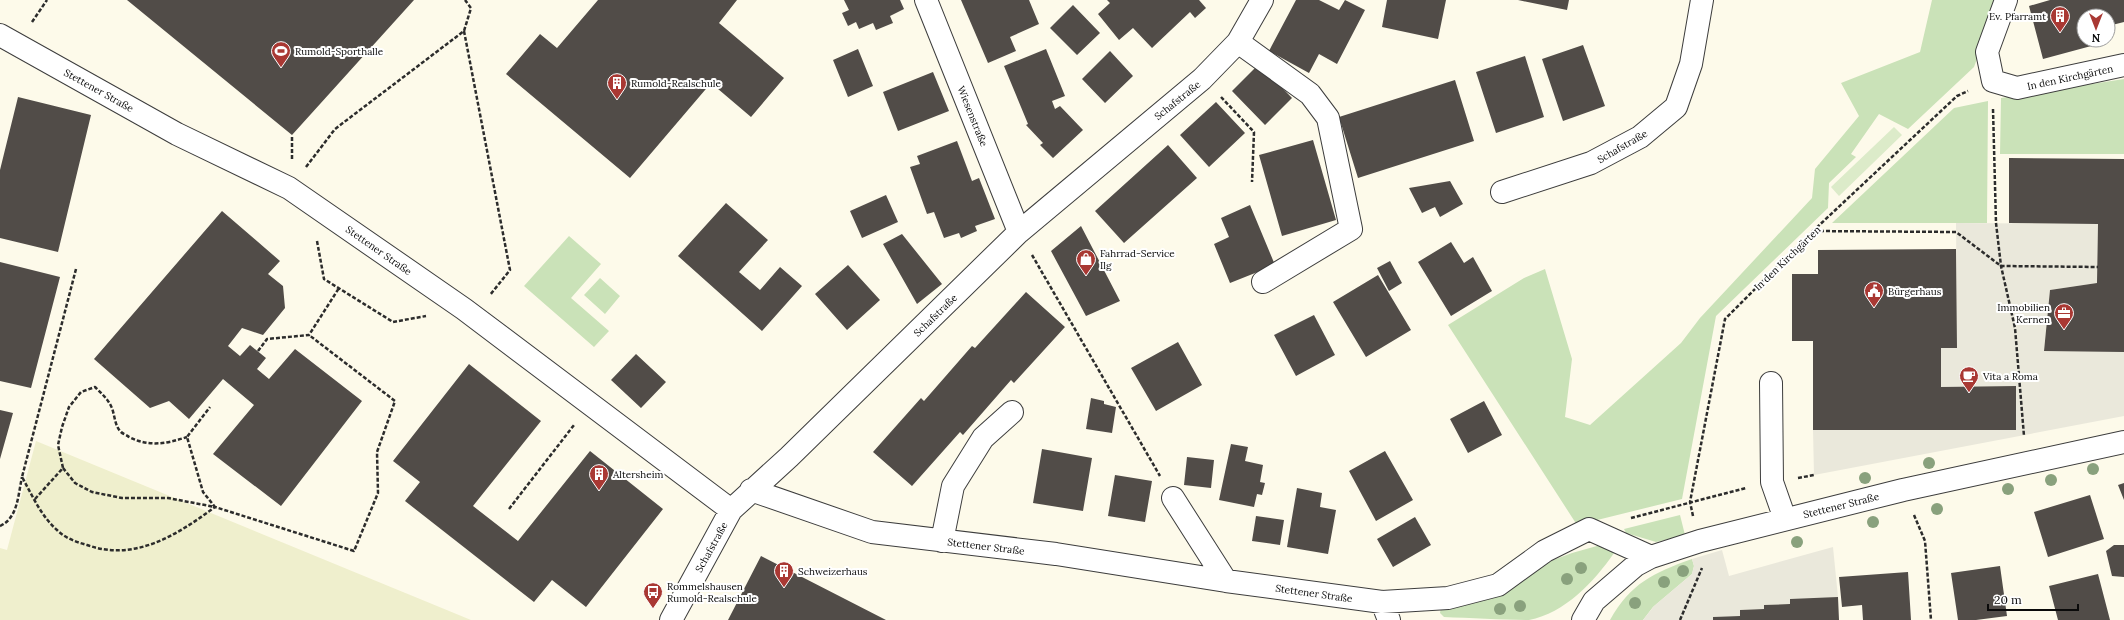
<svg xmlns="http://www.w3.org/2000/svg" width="2124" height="620" viewBox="0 0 2124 620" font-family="Lora,serif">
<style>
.farmland{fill:#efefcd}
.green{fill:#cae2b8}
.pitch{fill:#dcebc9}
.plaza{fill:#eae8db}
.building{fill:#514c48}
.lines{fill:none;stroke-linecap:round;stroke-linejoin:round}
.minor-casing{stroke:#3d3d3d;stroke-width:24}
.path{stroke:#2c2c2c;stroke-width:2.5;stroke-dasharray:4 2;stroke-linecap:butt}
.minor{stroke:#fff;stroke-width:22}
.tree{fill:#89a17d}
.labels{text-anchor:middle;stroke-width:4;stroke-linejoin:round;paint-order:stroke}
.poi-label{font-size:10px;fill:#0a0a0a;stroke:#fff;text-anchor:start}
.street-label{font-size:10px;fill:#0a0a0a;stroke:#fff}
</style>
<rect width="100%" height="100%" fill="#fdfaea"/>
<path class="farmland" d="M36 441 471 620H0V548L7 550Z"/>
<path class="green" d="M1932 0H1999L1974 67 1908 129 1879 114 1851 154 1856 157 1829 183 1828 208 1716 316 1682 499 1577 525 1448 325 1524 278 1545 269 1572 359 1565 417 1590 425 1681 343 1700 318 1812 198 1815 169 1859 116 1841 83 1920 52Z
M2124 79V154H2000L2001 98Z
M1988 101 1987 223H1832L1954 108Z
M569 236 601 264 571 298 609 331 594 347 524 286Z
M600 278 620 296 605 314 584 295Z
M1680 515 1685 535 1656 542 1626 533 1624 529Z
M1604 544 1613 547 1614 553C1594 582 1565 613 1529 620 1505 620 1470 618 1444 617L1440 613 1441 607 1499 595 1548 562 1572 553Z
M1692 559 1694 566 1692 574 1653 607 1643 620H1610C1631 583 1653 573 1692 559Z"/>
<path class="pitch" d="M1894 127 1902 135 1839 196 1831 187Z"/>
<path class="plaza" d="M1956 223 2098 224 2097 283 2050 290 2044 350 2124 347V416L1814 475 1813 430H2016L2015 386 1941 387V348L1957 347Z
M1833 547 1838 597 1790 604 1764 605V609L1740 610V616L1713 617V620H1643L1654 606 1692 574 1694 566 1692 559 1722 550 1729 576Z"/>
<path class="building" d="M127 0H414L292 135Z
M598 0H737L719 23 784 78 751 117 711 83 630 178 506 74 540 34 557 48Z
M844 0H900L904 9 890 16 893 23 876 30 873 23 859 29 856 22 848 26 842 13 849 10Z
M961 0H1029L1039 24 1010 37 1016 51 988 63Z
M1107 0H1199L1206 8 1195 18 1190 12 1152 48 1133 28 1119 40 1098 14 1110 3Z
M1296 0H1319L1339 10 1345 0 1365 10 1337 64 1319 54 1309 73 1269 51Z
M1387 0H1446L1438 39 1382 27Z
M1518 0H1569L1567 10Z
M2050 0H2124V22L2108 26V16H2084V40H2105L2106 42 2043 59 2029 6Z
M1073 5 1100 33 1077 55 1050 28Z
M1583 45 1605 106 1563 121 1542 59Z
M858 49 873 86 848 97 833 60Z
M1046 49 1065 96 1052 101 1055 109 1060 106 1083 130 1053 158 1040 145 1043 143 1026 125 1028 124 1004 66Z
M1110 51 1133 76 1105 103 1082 79Z
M1525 56 1544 117 1496 133 1476 72Z
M1259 64 1292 98 1265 125 1232 91Z
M933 72 949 111 898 131 883 92Z
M1455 80 1474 141 1358 178 1339 117Z
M18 97 91 115 58 252 0 238V170Z
M1216 102 1245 133 1209 167 1180 135Z
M1313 140 1336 220 1282 236 1259 155Z
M957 141 972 181 979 178 995 219 975 226 977 231 961 238 959 233 944 238 934 212 927 214 910 167 920 164 917 156Z
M1168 145 1197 178 1124 243 1095 211Z
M2009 158 2124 159V352L2044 351 2050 290 2097 283 2098 224 2009 223Z
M1450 181 1463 204 1440 217 1435 207 1422 213 1409 188Z
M886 195 898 222 862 238 850 211Z
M726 203 768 240 739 272 760 290 780 267 802 286 762 331 678 256Z
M1250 205 1275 265 1230 283 1214 244 1229 237 1221 218Z
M222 211 280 261 268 274 283 286 285 308 263 335 242 328 228 346 240 356 250 345 266 358 257 369 269 379 295 349 362 401 281 506 213 454 254 405 223 379 189 419 169 401 150 408 94 359Z
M1081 226 1120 301 1086 316 1051 251Z
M902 234 942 284 917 304 883 244Z
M1451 242 1464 263 1473 257 1492 291 1451 316 1418 262Z
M1956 249 1957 348H1941V387L2016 386V430H1813V341H1792V274H1818V250Z
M1390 261 1402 283 1389 291 1377 268Z
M0 262 60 277 31 388 0 381Z
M848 265 880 300 847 330 815 294Z
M1378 275 1411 330 1366 357 1333 302Z
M1026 292 1065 327 1014 383 1011 380 963 435 960 432 912 486 873 452 921 398 924 401 972 346 975 348Z
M1314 315 1335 355 1296 376 1274 335Z
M1178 342 1202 385 1156 411 1131 368Z
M636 354 666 382 641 408 611 380Z
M469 364 541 421 473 506 518 541 590 451 663 509 586 607 552 580 534 602 405 501 420 482 393 461Z
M1091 398 1104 401V404L1116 407 1112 433 1086 429Z
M1484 401 1502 435 1468 453 1450 419Z
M0 410 13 413 0 459Z
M1231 444 1248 447 1245 461 1263 465 1260 482 1265 483 1262 495 1257 494 1254 507 1219 500Z
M1042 449 1092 458 1083 511 1033 503Z
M1385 451 1413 500 1376 521 1349 471Z
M1187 457 1214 460 1211 488 1184 485Z
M1115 475 1152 481 1145 522 1108 516Z
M2124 483V500L2118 485Z
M1297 488 1322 493 1320 507 1336 510 1328 554 1287 547Z
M2090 495 2104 539 2048 557 2034 512Z
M1256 516 1284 520 1280 545 1252 541Z
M1415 517 1431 545 1393 567 1377 539Z
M2114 545H2124V577L2112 576 2106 551Z
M761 556 886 620H728Z
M2000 566 2007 616 1976 620H1958L1951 573Z
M1908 572 1911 620H1863L1862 605 1842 607 1839 577Z
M2098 574 2110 620H2058L2049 586Z
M1838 597 1839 620H1713V617L1740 616V610L1764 609V605L1790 604V599Z"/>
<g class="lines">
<g class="minor-casing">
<path id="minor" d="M926 0 1019 232
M2006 0 1987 52 1993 81 2017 88 2124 65
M0 35 177 134 289 188 464 309 731 510
M1238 42 1310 94 1328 118 1351 229 1263 282
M1502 192 1591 163 1640 137 1676 107 1691 64 1702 0
M1771 383 1772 482 1785 519
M751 490 872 532 1056 554 1226 581 1382 602 1389 620
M1173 498 1226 581
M942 541 953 486 983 438 1012 412
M1382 602 1448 598 1498 585 1545 551 1589 529 1651 557
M671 620 731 510 789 457 1019 232 1202 79 1238 42 1262 0
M1583 620 1594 601 1636 565 1651 557 1700 541 1903 490 2124 442"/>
</g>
<path class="path" d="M32 22 47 0
M464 31 510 270 490 295
M1221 97 1254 132 1252 182
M1993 109 1996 223 2001 266 2015 328 2024 436
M292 159V135
M306 167 335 129 464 31 471 8 465 0
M1814 231 1956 232 2001 266 2098 267
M317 241 324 279 393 322 426 316
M1032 255 1160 476
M76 269 22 477C32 495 41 516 57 530 65 538 76 542 87 545 135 562 177 535 215 507L354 551 378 493 377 452 395 401 309 335
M258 351 267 339 309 335 339 288
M63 468 75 483 92 492 122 498H168L215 507 203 492 187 437 210 407
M1798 478 1814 475
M35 499 63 468 58 445 62 427 69 407 81 392 95 387C101 393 107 398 111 406 115 414 114 425 121 432 123 434 127 435 129 437 149 447 166 444 187 437
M509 509 574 425
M1914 515 1925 541 1931 620
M1693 516 1690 502 1725 319 1813 231 1957 96 1968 91
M1631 518 1746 488
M0 526C18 518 18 495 22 477
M1680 620 1702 568"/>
<use href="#minor" class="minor"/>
</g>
<g class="tree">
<circle cx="1929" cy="463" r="6"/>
<circle cx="2093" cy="469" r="6"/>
<circle cx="1865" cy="478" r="6"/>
<circle cx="2051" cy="480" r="6"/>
<circle cx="2008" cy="489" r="6"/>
<circle cx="1937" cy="509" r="6"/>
<circle cx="1873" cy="522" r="6"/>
<circle cx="1797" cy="542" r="6"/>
<circle cx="1581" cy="568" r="6"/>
<circle cx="1683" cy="571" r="6"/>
<circle cx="1567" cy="579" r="6"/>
<circle cx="1664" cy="582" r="6"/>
<circle cx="1635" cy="603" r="6"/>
<circle cx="1520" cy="606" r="6"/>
<circle cx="1500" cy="609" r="6"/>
</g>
<defs>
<g id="building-pin" transform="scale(1)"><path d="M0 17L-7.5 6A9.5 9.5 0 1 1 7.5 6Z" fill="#a93833" stroke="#fff"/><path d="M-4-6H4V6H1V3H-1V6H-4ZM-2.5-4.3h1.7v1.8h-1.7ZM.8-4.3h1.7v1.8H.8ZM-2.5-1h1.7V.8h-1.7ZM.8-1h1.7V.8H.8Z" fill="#fff"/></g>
<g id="stadium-pin" transform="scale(1)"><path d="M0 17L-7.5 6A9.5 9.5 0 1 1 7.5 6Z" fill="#a93833" stroke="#fff"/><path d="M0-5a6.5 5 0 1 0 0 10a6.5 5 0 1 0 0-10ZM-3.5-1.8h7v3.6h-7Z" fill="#fff"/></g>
<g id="shop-pin" transform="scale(1)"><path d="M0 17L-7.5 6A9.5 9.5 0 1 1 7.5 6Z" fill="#a93833" stroke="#fff"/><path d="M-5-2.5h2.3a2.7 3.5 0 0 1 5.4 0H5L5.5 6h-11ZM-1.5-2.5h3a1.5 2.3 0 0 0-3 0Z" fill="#fff"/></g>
<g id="civic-pin" transform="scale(1)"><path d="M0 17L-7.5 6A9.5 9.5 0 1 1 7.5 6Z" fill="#a93833" stroke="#fff"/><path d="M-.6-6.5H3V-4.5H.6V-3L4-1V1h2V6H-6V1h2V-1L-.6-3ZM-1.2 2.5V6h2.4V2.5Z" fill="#fff"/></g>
<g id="office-pin" transform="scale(1)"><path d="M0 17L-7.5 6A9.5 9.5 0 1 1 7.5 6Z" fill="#a93833" stroke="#fff"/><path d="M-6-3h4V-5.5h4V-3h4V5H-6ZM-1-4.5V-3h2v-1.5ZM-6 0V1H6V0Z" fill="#fff"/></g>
<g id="cafe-pin" transform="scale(1)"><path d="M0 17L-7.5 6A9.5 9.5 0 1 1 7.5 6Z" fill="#a93833" stroke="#fff"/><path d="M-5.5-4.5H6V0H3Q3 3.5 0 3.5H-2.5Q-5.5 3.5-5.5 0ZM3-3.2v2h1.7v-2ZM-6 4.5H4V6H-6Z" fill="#fff"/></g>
<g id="bus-pin" transform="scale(1)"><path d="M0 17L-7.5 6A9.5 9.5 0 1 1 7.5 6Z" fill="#a93833" stroke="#fff"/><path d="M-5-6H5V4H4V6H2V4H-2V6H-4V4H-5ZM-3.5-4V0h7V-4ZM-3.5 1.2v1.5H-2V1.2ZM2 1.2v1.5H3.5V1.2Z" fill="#fff"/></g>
</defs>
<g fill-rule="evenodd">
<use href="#building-pin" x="2060" y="16"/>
<use href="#stadium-pin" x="281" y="51"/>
<use href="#building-pin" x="617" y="83"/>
<use href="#shop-pin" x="1086" y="259"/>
<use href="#civic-pin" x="1874" y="291"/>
<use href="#office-pin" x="2064" y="313"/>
<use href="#cafe-pin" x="1969" y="376"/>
<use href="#building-pin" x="599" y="474"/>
<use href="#building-pin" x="784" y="571"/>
<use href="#bus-pin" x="653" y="592"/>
</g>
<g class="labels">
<g class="poi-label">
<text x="2046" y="20" text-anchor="end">Ev. Pfarramt</text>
<text x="295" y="55">Rumold-Sporthalle</text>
<text x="631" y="87">Rumold-Realschule</text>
<text x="1100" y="257">Fahrrad-Service<tspan x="1100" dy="12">Ilg</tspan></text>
<text x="1888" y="295">Bürgerhaus</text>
<text x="2050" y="311" text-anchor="end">Immobilien<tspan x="2050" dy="12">Kernen</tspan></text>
<text x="1983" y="380">Vita a Roma</text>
<text x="613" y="478">Altersheim</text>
<text x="798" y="575">Schweizerhaus</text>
<text x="667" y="590">Rommelshausen<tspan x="667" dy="12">Rumold-Realschule</tspan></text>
</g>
<g class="street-label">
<text transform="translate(2070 77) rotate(-12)" y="4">In den Kirchgärten</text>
<text transform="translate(99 90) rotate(29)" y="4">Stettener Straße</text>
<text transform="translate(1177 100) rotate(-39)" y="4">Schafstraße</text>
<text transform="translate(973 116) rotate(68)" y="4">Wiesenstraße</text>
<text transform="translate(1622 146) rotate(-30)" y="4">Schafstraße</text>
<text transform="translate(379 250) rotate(35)" y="4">Stettener Straße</text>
<text transform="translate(1787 258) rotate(-44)" y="4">In den Kirchgärten</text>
<text transform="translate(935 315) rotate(-44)" y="4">Schafstraße</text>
<text transform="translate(1841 505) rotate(-14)" y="4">Stettener Straße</text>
<text transform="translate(986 546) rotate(7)" y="4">Stettener Straße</text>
<text transform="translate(711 547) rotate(-61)" y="4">Schafstraße</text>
<text transform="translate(1314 593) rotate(8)" y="4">Stettener Straße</text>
</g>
</g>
<g transform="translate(2096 28) rotate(180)"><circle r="19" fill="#ffffff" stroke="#9d9d9d"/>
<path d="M0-3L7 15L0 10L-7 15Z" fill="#a93833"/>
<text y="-6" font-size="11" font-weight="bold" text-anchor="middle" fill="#0a0a0a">N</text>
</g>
<path d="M1988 604v6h90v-6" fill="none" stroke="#0a0a0a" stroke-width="2"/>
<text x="1994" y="604" font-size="12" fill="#0a0a0a" stroke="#ffffff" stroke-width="3" paint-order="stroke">20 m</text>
</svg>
